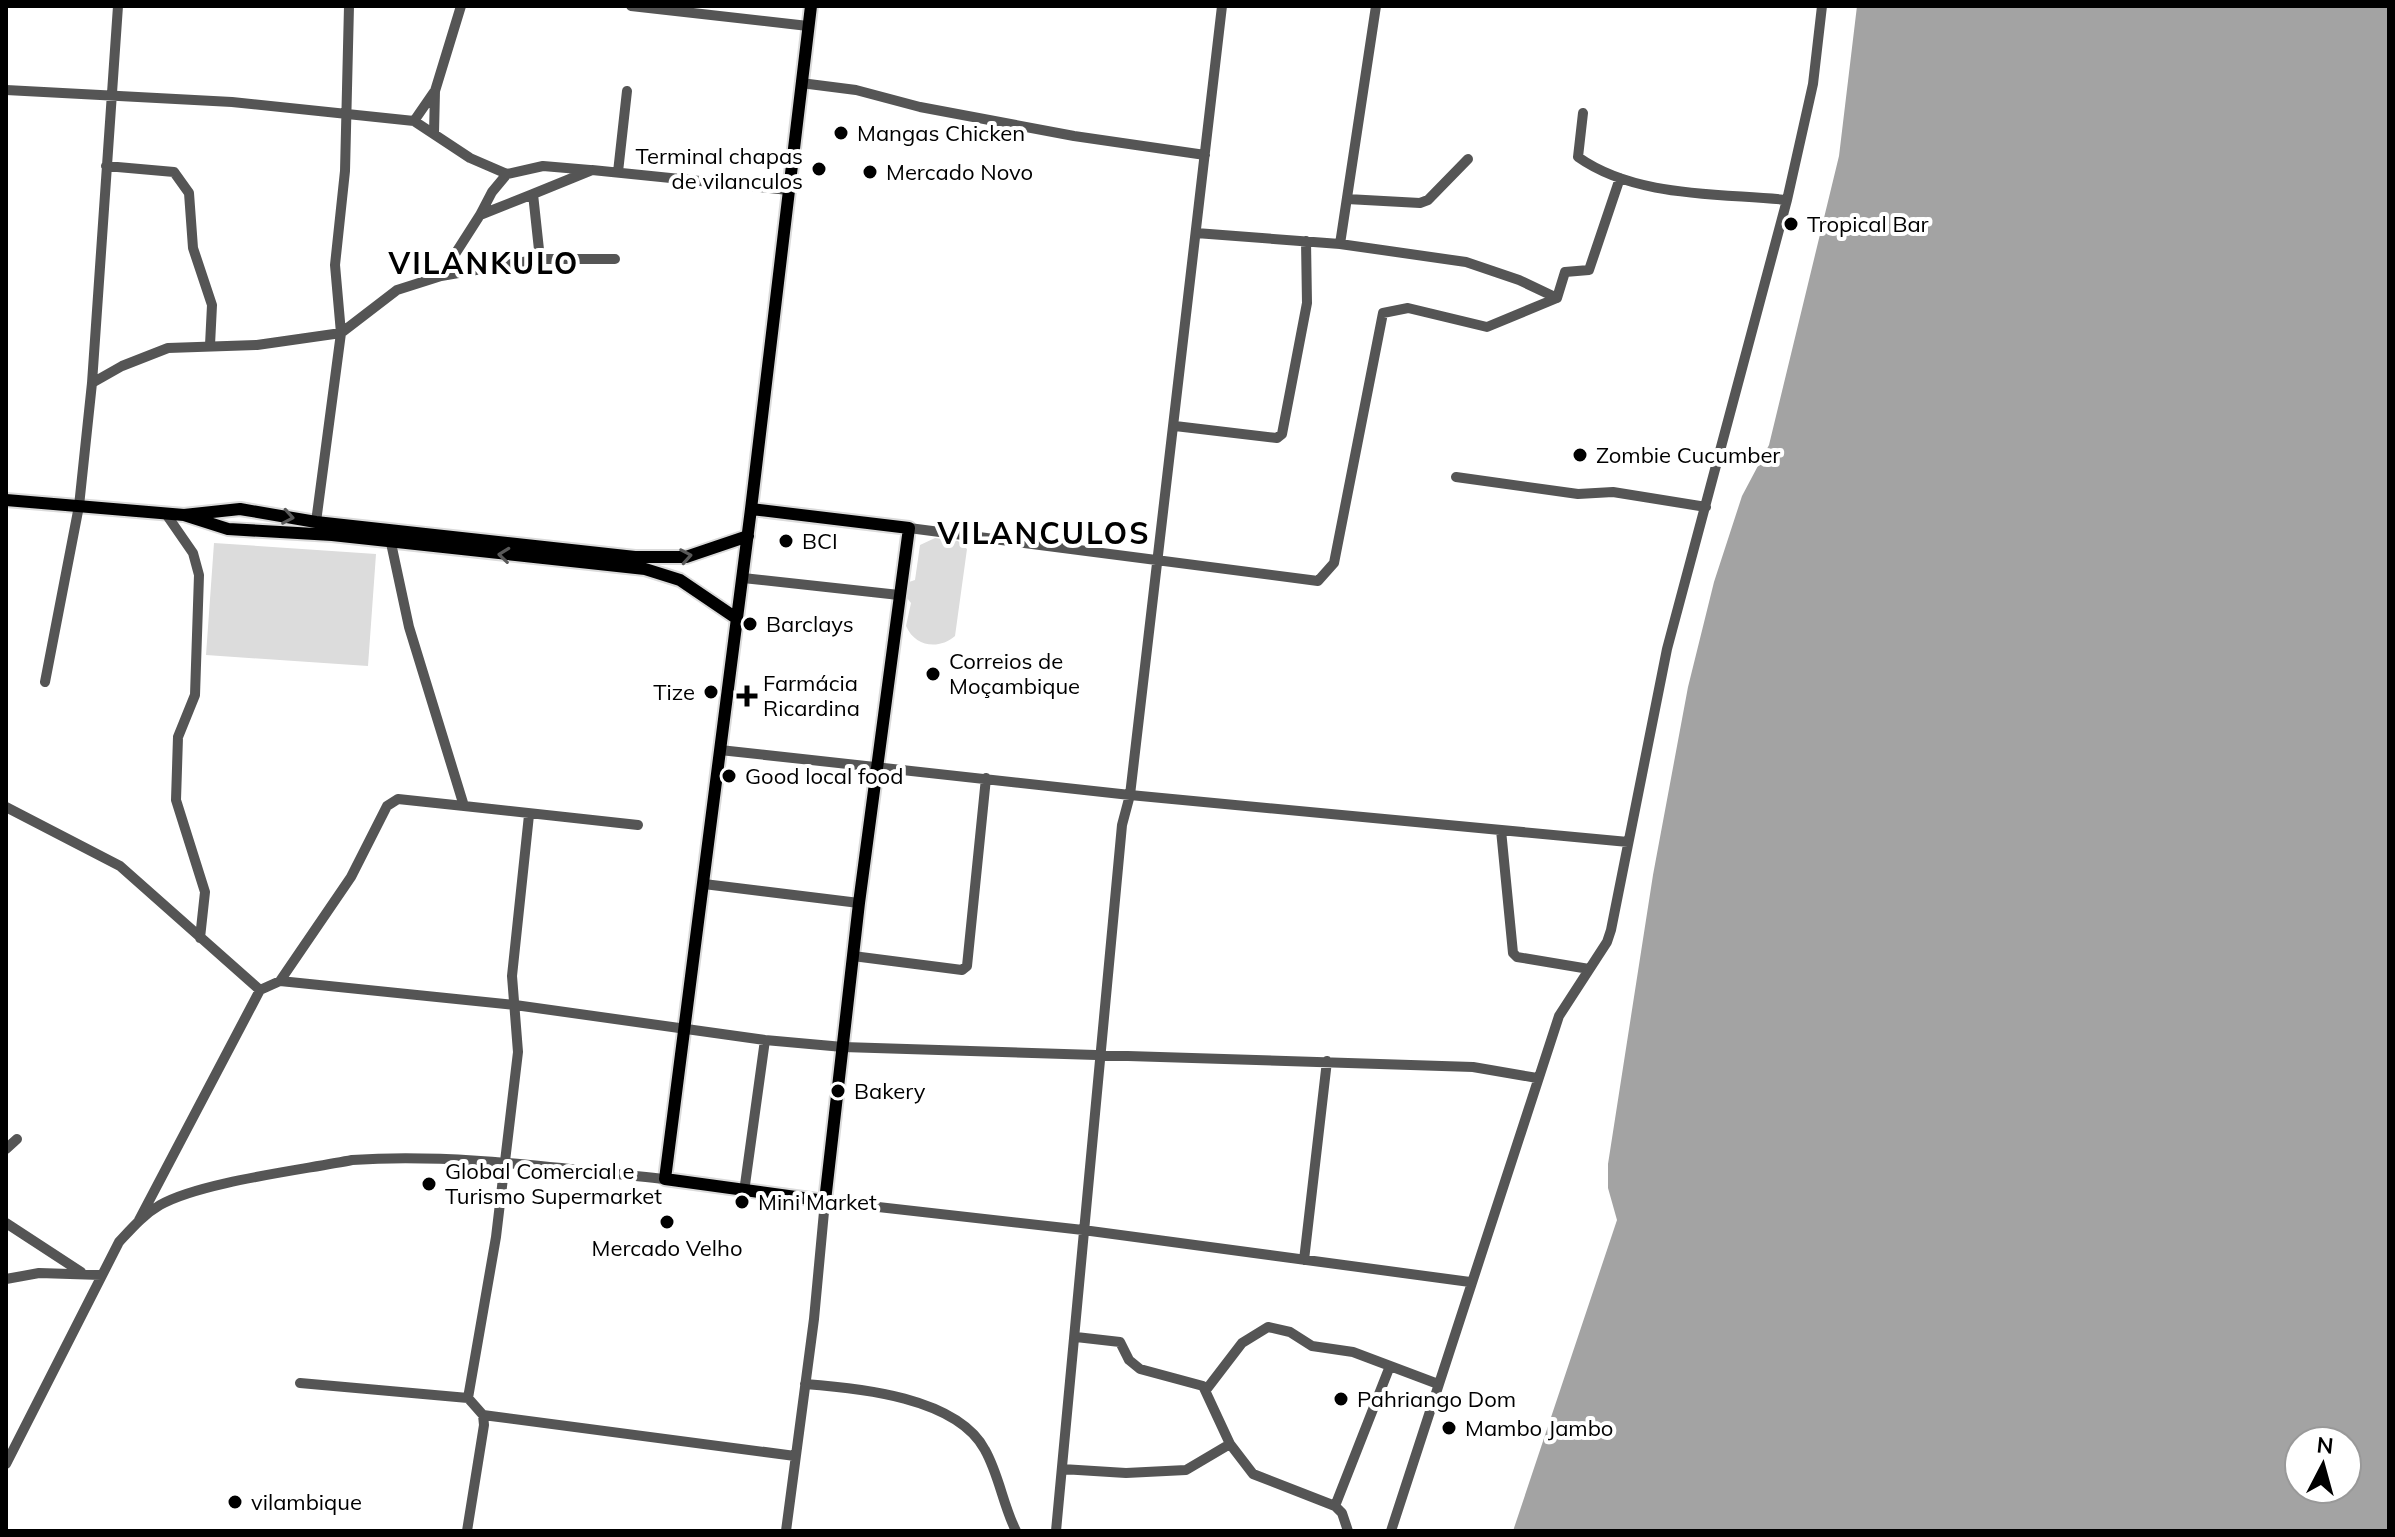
<svg xmlns="http://www.w3.org/2000/svg" width="2395" height="1537" viewBox="0 0 2395 1537" font-family="Mulish,sans-serif">
<style>
.green{fill:#dcdcdc}
.water{fill:#a3a3a3;fill-rule:evenodd}
.lines{fill:none;stroke-linecap:round;stroke-linejoin:round}
.major-casing{stroke:#dbdbdb;stroke-width:16}
.minor{stroke:#555;stroke-width:10}
.major{stroke:#000;stroke-width:12}
.oneway{stroke:#595959}
.poi-dot{fill:#000;stroke:#fff;stroke-width:3}
.labels{text-anchor:middle;stroke-width:8;stroke-linejoin:round;paint-order:stroke}
.poi-label{font-size:22px;fill:#000;stroke:#fff;text-anchor:start}
.district-label{font-size:30px;font-weight:bold;letter-spacing:2px;fill:#000;stroke:#fff}
</style>
<rect width="100%" height="100%" fill="#fff"/>
<path class="green" d="M935 538 958 541 967 549 955 636C939 650 915 647 906 626L911 603 907 598 909 582 915 580 920 545Z
M214 543 376 554 368 666 206 655Z"/>
<path class="water" d="M1857 6H2389V1531H1513L1617 1220 1608 1188V1164L1653 875 1688 687 1714 582 1742 496 1769 445 1839 156ZM2299 1441H2347V1489H2299Z"/>
<g class="lines">
<g class="major-casing">
<path id="major" d="M6 500 184 515 240 509 316 522 635 557H686L748 536
M751 509 909 528 859 903 825 1201 665 1179 751 509 811 6
M184 515 228 529 332 535 645 569 680 580 736 618"/>
</g>
<path class="minor" d="M349 6 345 171 335 265 341 333 397 290 441 276 540 259 533 194 592 170 788 190
M631 6 808 26
M801 83 856 90 920 107 1074 136 1205 155
M6 90 232 102 414 121 470 158 507 174 543 166 590 170
M1583 113 1578 157C1636 198 1719 193 1787 200
M414 121 434 92
M434 133 435 91 461 6
M106 166 174 172 189 193 193 248 212 305 210 345
M618 172 627 91
M1347 199 1420 203 1428 200 1468 159
M480 215 492 192 507 174
M1196 233 1340 244 1466 262 1519 280 1557 298
M1340 244 1376 6
M540 259H615
M441 276 480 215 533 194
M92 383 122 366 168 348 257 345 341 333 316 522
M1175 426 1277 438 1282 434 1307 303 1306 241
M1456 477 1578 494 1613 492 1706 507
M166 514 193 553 199 575 195 695 178 737 176 800 205 892 200 938
M909 528 1318 581 1334 563 1383 313 1408 308 1487 327 1557 298 1565 272 1589 270 1620 178
M391 543 409 627 464 806 638 825
M743 578 899 595
M45 682 79 506 92 383 118 6
M720 750 1130 795 1628 842
M6 807 120 866 260 990
M1501 830 1513 953 1517 957 1589 969
M704 884 859 903
M853 956 962 970 967 966 986 778
M280 981 351 877 387 806 398 799 464 806
M6 1149 17 1139
M744 1192 765 1040
M139 1220 260 990 280 981 515 1005 765 1040 843 1047 1473 1067 1537 1078
M6 1223 81 1272
M1304 1260 1327 1061
M6 1279 39 1273 101 1275
M1076 1337 1120 1342 1129 1360 1140 1369 1203 1386 1230 1444 1253 1474 1335 1506 1342 1513 1348 1531
M300 1383 468 1398
M805 1384C858 1388 957 1397 985 1450 999 1475 1003 1505 1016 1531
M1206 1390 1242 1343 1268 1327 1290 1332 1312 1346 1353 1352 1438 1384
M483 1415 795 1456
M6 1464 119 1242C132 1228 143 1215 160 1205 200 1182 302 1170 352 1160 457 1153 561 1169 665 1179
M1062 1469 1126 1473 1186 1470 1230 1444
M1335 1506 1390 1366
M467 1531 484 1425 483 1415 468 1398 496 1237 518 1052 512 976 529 815
M786 1531 814 1319 825 1201 1083 1230 1470 1282
M1056 1531 1122 825 1130 795 1222 6
M1391 1531 1559 1016 1607 942 1611 930 1667 649 1787 200 1813 84 1822 6"/>
<use href="#major" class="major"/>
</g>
<defs><path id="oneway-chevron" d="M-2-3.5L2.5 0L-2 3.5" fill="none" stroke-width="1.6" stroke-linecap="round" stroke-linejoin="round" transform="scale(2)"/></defs>
<g class="oneway">
<use href="#oneway-chevron" transform="translate(288 517) rotate(10)"/>
<use href="#oneway-chevron" transform="translate(504 555) rotate(-174)"/>
<use href="#oneway-chevron" transform="translate(686 556) rotate(-10)"/>
</g>
<g class="poi-dot">
<circle cx="841" cy="133" r="8"/>
<circle cx="819" cy="169" r="8"/>
<circle cx="870" cy="172" r="8"/>
<circle cx="1791" cy="224" r="8"/>
<circle cx="1580" cy="455" r="8"/>
<circle cx="786" cy="541" r="8"/>
<circle cx="750" cy="624" r="8"/>
<circle cx="933" cy="674" r="8"/>
<circle cx="711" cy="692" r="8"/>
<path d="M743 684h8v8h8v8h-8v8h-8v-8h-8v-8h8z"/>
<circle cx="729" cy="776" r="8"/>
<circle cx="838" cy="1091" r="8"/>
<circle cx="429" cy="1184" r="8"/>
<circle cx="742" cy="1202" r="8"/>
<circle cx="667" cy="1222" r="8"/>
<circle cx="1341" cy="1399" r="8"/>
<circle cx="1449" cy="1428" r="8"/>
<circle cx="235" cy="1502" r="8"/>
</g>
<g class="labels">
<g class="poi-label">
<text x="857" y="141">Mangas Chicken</text>
<text x="803" y="164" text-anchor="end">Terminal chapas<tspan x="803" dy="25">de vilanculos</tspan></text>
<text x="886" y="180">Mercado Novo</text>
<text x="1807" y="232">Tropical Bar</text>
<text x="1596" y="463">Zombie Cucumber</text>
<text x="802" y="549">BCI</text>
<text x="766" y="632">Barclays</text>
<text x="949" y="669">Correios de<tspan x="949" dy="25">Moçambique</tspan></text>
<text x="763" y="691">Farmácia<tspan x="763" dy="25">Ricardina</tspan></text>
<text x="695" y="700" text-anchor="end">Tize</text>
<text x="745" y="784">Good local food</text>
<text x="854" y="1099">Bakery</text>
<text x="445" y="1179">Global Comercial e<tspan x="445" dy="25">Turismo Supermarket</tspan></text>
<text x="758" y="1210">Mini Market</text>
<text x="667" y="1256" text-anchor="middle">Mercado Velho</text>
<text x="1357" y="1407">Pahriango Dom</text>
<text x="1465" y="1436">Mambo Jambo</text>
<text x="251" y="1510">vilambique</text>
</g>
<g class="district-label">
<text x="484" y="274">VILANKULO</text>
<text x="1044" y="544">VILANCULOS</text>
</g>
</g>
<rect width="2395" height="1537" fill="none" stroke="#000000" stroke-width="16"/>
<g transform="translate(2323 1465) rotate(6)"><circle r="38" fill="#ffffff" stroke="#999999" stroke-width="2"/>
<path d="M0-6L14 30L0 20L-14 30Z" fill="#000000"/>
<text y="-12" font-size="22" font-weight="bold" text-anchor="middle" fill="#000000">N</text>
</g>
</svg>
